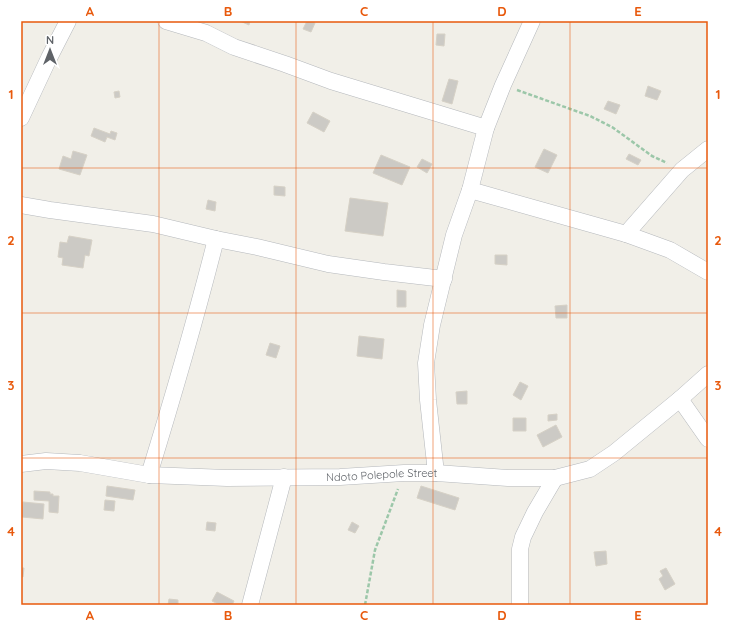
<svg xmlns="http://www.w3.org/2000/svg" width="729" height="626" viewBox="0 0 729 626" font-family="Quicksand,sans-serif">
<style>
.building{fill:#cccac5;stroke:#d6d1c6}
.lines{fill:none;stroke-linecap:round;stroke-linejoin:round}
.street-casing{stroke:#b5b8bc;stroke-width:17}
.path{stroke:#9cc7a9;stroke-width:2.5;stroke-dasharray:4 2;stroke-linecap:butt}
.street{stroke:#fff;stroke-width:16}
.grid{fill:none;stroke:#e8590c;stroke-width:1;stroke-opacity:0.55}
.labels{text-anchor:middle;stroke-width:4;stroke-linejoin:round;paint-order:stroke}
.street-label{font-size:11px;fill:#5f6368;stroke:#fff}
.neatline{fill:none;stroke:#e8590c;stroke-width:1.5}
.grid-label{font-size:13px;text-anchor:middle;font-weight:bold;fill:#e8590c}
</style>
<rect width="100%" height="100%" fill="#f1efe8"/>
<path class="building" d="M240 21H250L249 25Z
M307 21 315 23 311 32 303 29Z
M437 34H445L444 46 436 45Z
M449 79 458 81 452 104 442 101Z
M648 86 661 91 657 100 645 96Z
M119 91 120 97 115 98 114 92Z
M608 101 620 105 616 114 604 109Z
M313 112 330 121 324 132 307 123Z
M94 128 110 134 111 131 117 133 115 140 107 137 105 142 91 136Z
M544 149 557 155 548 173 535 167Z
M73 151 87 155 80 175 59 169 63 156 71 159Z
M629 154 641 160 638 165 626 159Z
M381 155 410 167 402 185 373 173Z
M422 159 432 164 427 173 417 167Z
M274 186 285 187V196L274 195Z
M350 198 388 203 383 236 345 231Z
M208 200 216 202 215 211 206 209Z
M69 236 92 240 89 256 85 255 83 268 62 265 63 258 58 257 60 242 67 243Z
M495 255H507V265L495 264Z
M397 290 406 291V307H397Z
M567 305V318H556L555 306Z
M359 336 384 339 382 359 357 356Z
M270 343 280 346 276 358 266 355Z
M520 382 528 386 521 400 513 395Z
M467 391V404H457L456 392Z
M557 414V420L548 421V415Z
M513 418H526V431H513Z
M556 425 562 437 543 447 537 435Z
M107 486 135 490 133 500 106 496Z
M421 486 459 498 455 510 417 498Z
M34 491 50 492V494H53V496H59L58 513 49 512V501L34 500Z
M105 500 115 501 114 511 104 510Z
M23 502 44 504 43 519 22 517Z
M207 522 216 523 215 531 206 530Z
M352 522 359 526 355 533 348 530Z
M606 551 607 564 596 566 594 552Z
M21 568H24L23 577H21Z
M666 568 675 584 665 590 659 579 663 576 660 571Z
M217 592 234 601 232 605H220L212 601Z
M169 599 178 600V605H168Z"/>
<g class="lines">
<g class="street-casing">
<g id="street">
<path d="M166 21 206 33 234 47 285 64 331 81 486 128"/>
<path d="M21 118 49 58 68 21"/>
<path d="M470 190 626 234 670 250 708 272"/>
<path d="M21 205 50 210 153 224 216 239 257 247 328 264 384 272 444 279"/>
<path d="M626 234 682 170 708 149"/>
<path d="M680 399 708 439"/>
<path id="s1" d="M21 464 46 461 80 463 149 475 227 478 340 477 404 473H436L508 478H555L590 469 614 453 680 399 708 374"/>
<path d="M436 473 428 400 426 363 432 325 454 235 470 190 486 128 503 85 532 21"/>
<path d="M149 475C173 397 196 318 216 239"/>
<path d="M250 605 284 477"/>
<path d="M520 605V549L523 537 535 512 555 478"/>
</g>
</g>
<path class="path" d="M517 90 590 116 612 127 652 156 667 163
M365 605 375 550 398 489"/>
<use href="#street" class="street"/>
</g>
<path class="grid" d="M159 21V605M296 21V605M433 21V605M570 21V605M21 168H708M21 313H708M21 458H708"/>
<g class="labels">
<g class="street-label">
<text dy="4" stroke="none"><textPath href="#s1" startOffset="362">Ndoto Polepole Street</textPath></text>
</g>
</g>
<rect width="729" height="626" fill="none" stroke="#ffffff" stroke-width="44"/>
<g transform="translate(50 50)" stroke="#ffffff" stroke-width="3" paint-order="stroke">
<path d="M0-3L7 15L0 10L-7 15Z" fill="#5f6368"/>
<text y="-6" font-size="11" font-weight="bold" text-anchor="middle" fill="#5f6368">N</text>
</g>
<rect x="22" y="22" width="685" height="582" class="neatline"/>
<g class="grid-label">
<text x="90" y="16">A</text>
<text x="228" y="16">B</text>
<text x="364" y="16">C</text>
<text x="502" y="16">D</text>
<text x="638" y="16">E</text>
<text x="11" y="99">1</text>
<text x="718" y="99">1</text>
<text x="11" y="245">2</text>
<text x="718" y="245">2</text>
<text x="11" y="390">3</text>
<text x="718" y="390">3</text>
<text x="11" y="536">4</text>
<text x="718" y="536">4</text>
<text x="90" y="620">A</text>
<text x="228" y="620">B</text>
<text x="364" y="620">C</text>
<text x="502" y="620">D</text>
<text x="638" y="620">E</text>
</g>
</svg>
